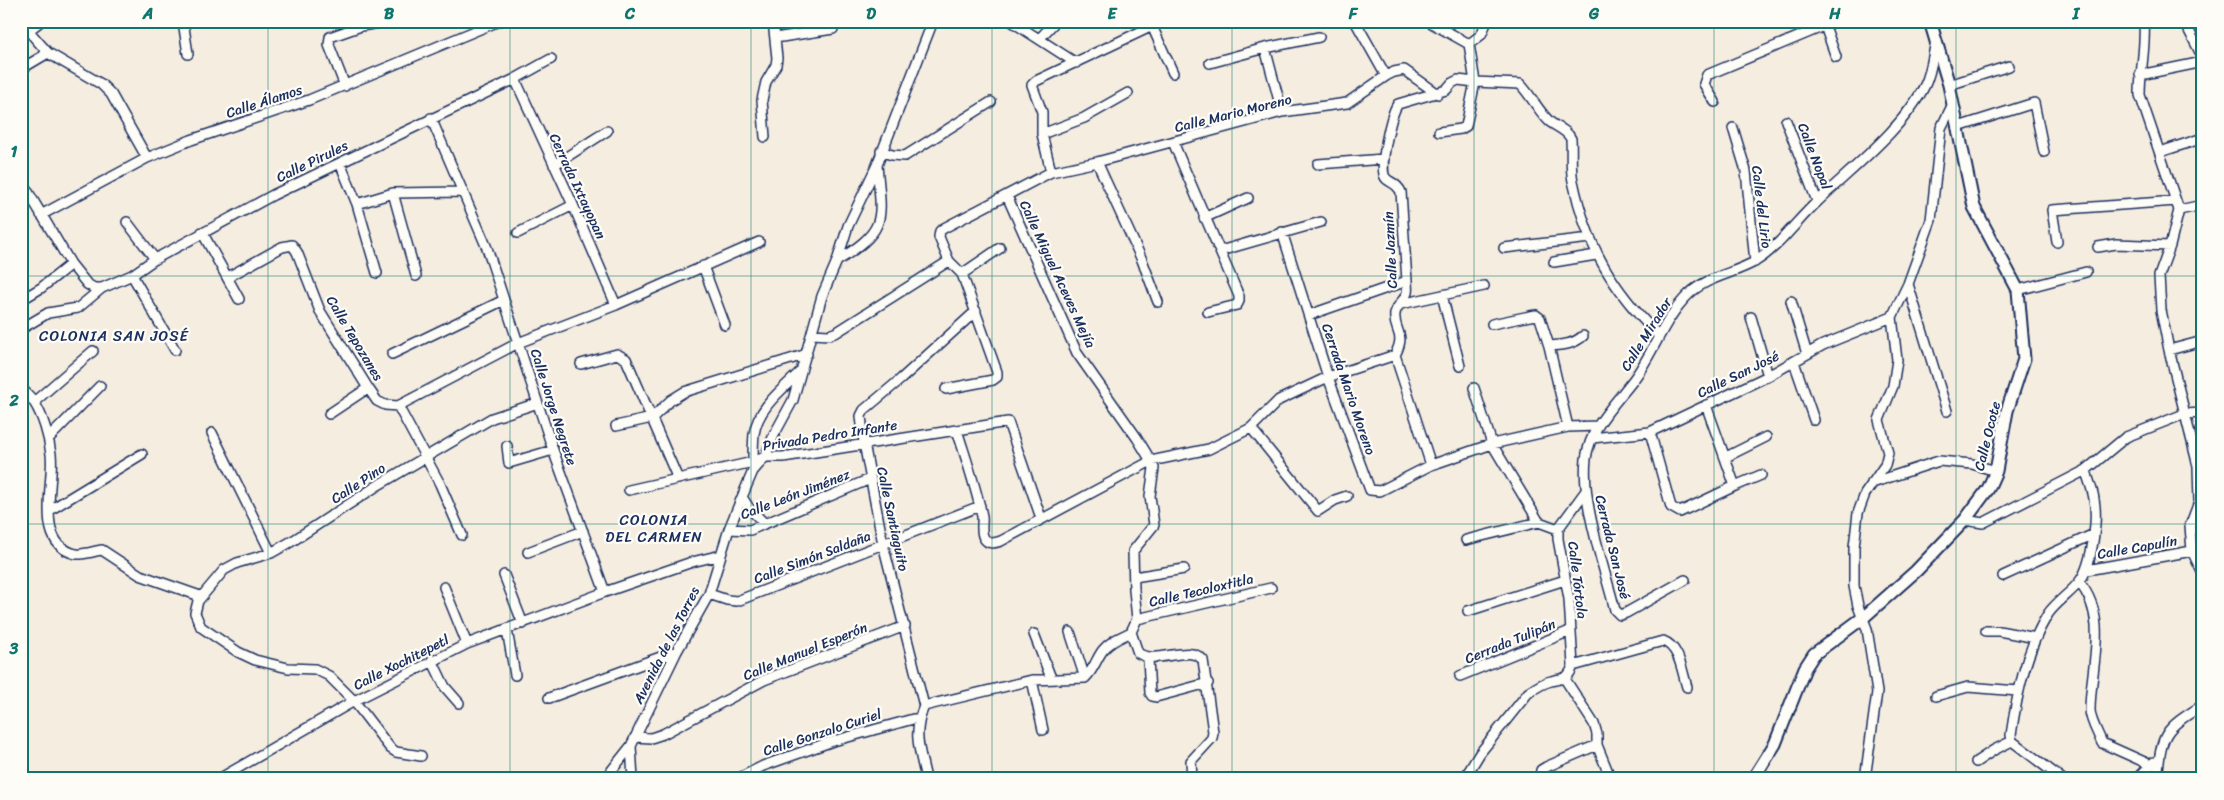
<svg xmlns="http://www.w3.org/2000/svg" width="2224" height="800" viewBox="0 0 2224 800" font-family="Sriracha,sans-serif">
<style>
.lines{fill:none;stroke-linecap:round;stroke-linejoin:round}
.minor-casing{stroke:#1b2f5e;stroke-width:12}
.tertiary-casing{stroke:#1b2f5e;stroke-width:15}
.minor{stroke:#fdfcf7;stroke-width:9}
.tertiary{stroke:#fdfcf7;stroke-width:11}
.grid{fill:none;stroke:#0f766e;stroke-width:1;stroke-opacity:0.55}
.labels{text-anchor:middle;stroke-width:4.5;stroke-linejoin:round;paint-order:stroke}
.street-label{font-size:14px;fill:#1b2f5e;stroke:#fdfcf7}
.neighbourhood-label{font-size:15px;letter-spacing:1px;fill:#1b2f5e;stroke:#fdfcf7}
.neatline{fill:none;stroke:#0f766e;stroke-width:2}
.grid-label{font-size:16px;text-anchor:middle;font-weight:bold;fill:#0f766e}
</style>
<rect width="100%" height="100%" fill="#f6ede1"/>
<filter id="ink" filterUnits="userSpaceOnUse"><feTurbulence type="fractalNoise" baseFrequency=".02" numOctaves="2"/><feDisplacementMap in="SourceGraphic" scale="10" xChannelSelector="R" yChannelSelector="G"/><feConvolveMatrix kernelMatrix="1 2 1 2 8 2 1 2 1" color-interpolation-filters="sRGB"/></filter>
<g filter="url(#ink)">
<g class="lines">
<g class="minor-casing">
<path id="minor" d="M183 21 188 54
M1011 21 1076 63
M1355 21 1386 76
M1428 21 1469 44
M2144 21C2146 48 2140 69 2140 95L2179 210 2170 246 2159 276 2161 310 2169 350 2198 466 2199 502 2190 526 2192 551 2203 574
M2184 21 2203 58
M21 22 48 53 101 84 111 94 147 158
M1152 26 1173 73
M1825 26 1836 57
M28 31 41 21
M775 38 833 29
M1040 38 1056 21
M1265 48 1282 112
M1210 63 1265 48 1319 37
M21 69 48 53
M2140 75 2203 62
M515 79 573 205 616 305
M1949 85 2009 66
M345 86 329 45 330 37 361 26 393 21
M1715 102 1704 84 1707 75 1836 21
M431 118 487 248 553 450 605 592
M1786 121 1817 201
M1958 127 2034 103 2044 152
M1733 128 1746 171 1755 262
M1439 132 1461 129 1466 126 1475 82 1520 84C1531 95 1538 111 1550 122 1558 128 1567 130 1571 139 1572 152 1570 168 1573 181 1587 247 1612 289 1659 336
M1042 134 1084 118 1128 93
M765 137 762 100 766 82 776 65 777 58 773 21
M1173 142 1239 296V301L1237 305 1208 312
M881 151 892 155 905 156 991 102
M2160 152 2203 138
M1097 162 1142 260 1158 302
M340 163 357 204 377 273
M1318 164 1384 159
M554 165 607 131
M1051 172 1042 134V112L1032 85 1036 81 1163 21
M21 180 71 264 87 284 94 288H102L132 275 155 259 273 195 515 79 551 59
M393 193 416 276
M1007 196 1077 353 1137 438 1151 461 1154 468 1150 496 1154 525 1133 551 1134 590 1137 619 1131 632
M357 204 393 193 462 192
M2179 210 2203 205
M41 215 147 158 191 140 309 100 499 21
M1204 218 1248 198
M127 222 155 259
M202 232 239 299
M1282 232 1328 377 1370 490 1380 491 1431 465 1492 444 1568 427 1597 426
M518 233 573 205
M2057 242 2052 210 2176 201
M2098 247 2116 244 2170 246
M1504 248 1590 238
M1220 251 1321 222
M837 261C888 229 882 221 877 165
M1554 262 1596 255
M703 266 725 325
M962 274 1000 248
M132 275 175 350
M228 277 282 247 292 245 297 252 320 311 368 388 377 401 385 405 398 406
M1908 284 1947 411
M2018 290 2086 272
M1442 295 1460 366
M21 300 41 288 71 264
M1791 301 1807 354
M1401 304 1484 286
M1309 315 1407 281
M1751 317 1768 376
M1492 324 1530 316 1536 315 1540 318 1549 346 1568 427
M21 329 48 313 78 308 102 288
M812 334 829 335 837 332 949 261
M1549 346C1561 345 1573 345 1583 336
M2169 350 2203 341
M392 354 504 300
M1794 362 1814 420
M581 364 617 354 626 359 678 479
M21 388C25 392 31 397 34 402 43 416 49 437 51 454 55 483 33 544 76 554 84 555 94 551 102 550L140 575 200 596
M1474 388 1492 444 1539 522 1558 529
M946 389 993 380 997 377V372L962 274 949 261 939 237 940 231 944 228 1051 172 1097 162 1282 112 1347 103 1386 76 1394 72 1404 70 1438 94
M34 402 93 351
M398 406 518 343 616 305 759 242
M398 406 440 484 462 535
M329 414 368 388
M652 418 671 400 684 392 807 354
M616 426 652 418
M1251 428 1318 511 1335 500 1347 496
M957 430C966 459 976 487 982 516 983 523 980 532 984 538 988 545 995 543 1001 541L1151 461 1209 449 1251 428 1279 400 1328 377 1395 355
M1650 432 1671 507 1680 512 1735 486 1706 405
M212 433 271 553
M49 438 100 386
M1592 438 1650 432 1768 376 1823 345 1892 317
M507 446 509 463 553 450
M1726 457 1766 437
M1431 465 1395 355C1407 332 1393 332 1395 314 1396 306 1404 301 1407 293 1408 290 1407 285 1407 281L1401 192C1396 181 1388 183 1385 177 1379 167 1391 113 1398 104L1446 90 1452 83 1458 80 1475 82 1469 44 1481 35 1487 21
M753 466C753 455 753 444 754 434 758 407 783 389 801 371
M1872 483 1939 461 1972 464 1996 471
M1735 486 1761 475
M629 490 753 462 765 457H783L1008 422 1041 518
M742 497 749 508 764 523
M50 510 142 454
M1965 520 1983 523 2086 470 2126 437 2184 414 2203 413
M729 529 750 530 870 479
M1466 540 1539 522
M528 552 583 531
M2087 570 2192 551
M504 575 523 624
M2003 576 2094 534
M1134 577 1184 569
M1685 580 1626 613 1620 615 1615 610C1604 566 1581 503 1586 459 1590 427 1615 404 1634 379 1654 352 1664 318 1689 294 1708 276 1734 274 1756 261 1780 246 1797 220 1818 201 1852 168 1904 128 1925 85 1931 73 1933 55 1936 41
M2079 582C2110 619 2090 667 2090 710 2090 720 2098 733 2102 743L2151 765
M444 587 467 644
M709 594 727 600 737 601 980 506
M1468 611 1565 580
M1137 619 1271 588
M507 630 515 675
M1986 631H1999L2036 638
M1070 632 1085 678
M1131 632 1138 653C1158 666 1188 643 1203 660L1213 732 1212 738 1191 761 1192 779
M1034 634 1051 678
M1148 659 1150 693 1152 696 1156 697 1208 683
M432 660 445 687 459 703
M1573 666 1663 641C1680 647 1682 672 1687 687
M1460 676 1570 631
M1565 679 1594 724 1597 734V745L1608 772
M1032 680 1043 730
M1936 696 1968 687 2018 691
M549 698 677 651
M924 706 1032 680 1085 678C1094 670 1096 659 1103 650 1110 641 1121 637 1131 632
M635 737 651 738 663 734 764 680 905 626
M631 746 633 779
M421 756 396 752 390 748 354 701 329 676 315 669 288 668 255 660 238 652 201 627 195 613 198 601 224 570 237 563 271 553 294 540 380 484 492 418 538 403
M1976 762 1994 750 2012 741
M219 779 354 701 467 644 605 592 692 562 721 555
M608 779 612 770 631 746 677 651 709 594 729 529 747 485 753 471 765 457 774 435 793 400 822 296 837 261 848 226 877 165 933 21
M737 779 763 766 830 742 913 719H918
M926 779C920 750 912 735 924 706L883 544 864 443 861 416 864 410 901 379 976 311
M1464 779 1480 753 1528 693C1535 688 1542 683 1551 681 1563 678 1568 680 1573 666L1569 599 1558 539V529L1585 492
M1540 779 1541 770 1546 767 1597 745
M1865 779 1877 692 1867 629 1858 606 1854 586V547L1858 513 1865 494 1885 465 1888 453 1879 420 1893 386 1897 360 1892 317 1908 284 1931 220 1941 128 1953 104
M2062 779 2012 741 2011 735C2017 694 2026 650 2048 614 2056 602 2071 593 2080 581 2092 564 2098 520 2094 499 2093 490 2088 480 2086 470
M2137 779 2154 762
M2157 779C2162 732 2163 730 2203 705"/>
</g>
<g class="tertiary-casing">
<path id="tertiary" d="M1753 779 1775 744 1805 668 1814 654 1864 617 1916 571 1965 520 1988 489 1996 471 2007 411 2024 359 2018 290 1974 207 1949 85 1930 21"/>
</g>
<use href="#minor" class="minor"/>
<use href="#tertiary" class="tertiary"/>
</g>
</g>
<path class="grid" d="M268 21V779M510 21V779M751 21V779M992 21V779M1232 21V779M1474 21V779M1714 21V779M1956 21V779M21 276H2203M21 524H2203"/>
<g class="labels">
<g class="street-label">
<text transform="translate(264 101) rotate(-18)" y="5">Calle Álamos</text>
<text transform="translate(1233 113) rotate(-14)" y="5">Calle Mario Moreno</text>
<text transform="translate(1815 156) rotate(69)" y="5">Calle Nopal</text>
<text transform="translate(312 161) rotate(-26)" y="5">Calle Pirules</text>
<text transform="translate(578 186) rotate(65)" y="5">Cerrada Ixtayopan</text>
<text transform="translate(1762 207) rotate(83)" y="5">Calle del Lirio</text>
<text transform="translate(1390 250) rotate(-93)" y="5">Calle Jazmín</text>
<text transform="translate(1058 274) rotate(65)" y="5">Calle Miguel Aceves Mejía</text>
<text transform="translate(1646 334) rotate(-58)" y="5">Calle Mirador</text>
<text transform="translate(355 338) rotate(59)" y="5">Calle Tepozanes</text>
<text transform="translate(1738 374) rotate(-26)" y="5">Calle San José</text>
<text transform="translate(1349 389) rotate(71)" y="5">Cerrada Mario Moreno</text>
<text transform="translate(554 407) rotate(72)" y="5">Calle Jorge Negrete</text>
<text transform="translate(830 435) rotate(-9)" y="5">Privada Pedro Infante</text>
<text transform="translate(1987 436) rotate(-76)" y="5">Calle Ocote</text>
<text transform="translate(358 483) rotate(-33)" y="5">Calle Pino</text>
<text transform="translate(795 494) rotate(-21)" y="5">Calle León Jiménez</text>
<text transform="translate(893 519) rotate(78)" y="5">Calle Santiaguito</text>
<text transform="translate(1613 547) rotate(76)" y="5">Cerrada San José</text>
<text transform="translate(2137 547) rotate(-10)" y="5">Calle Capulín</text>
<text transform="translate(812 557) rotate(-21)" y="5">Calle Simón Saldaña</text>
<text transform="translate(1578 580) rotate(83)" y="5">Calle Tórtola</text>
<text transform="translate(1201 590) rotate(-13)" y="5">Calle Tecoloxtitla</text>
<text transform="translate(1510 641) rotate(-22)" y="5">Cerrada Tulipán</text>
<text transform="translate(666 645) rotate(-63)" y="5">Avenida de las Torres</text>
<text transform="translate(805 651) rotate(-22)" y="5">Calle Manuel Esperón</text>
<text transform="translate(401 662) rotate(-27)" y="5">Calle Xochitepetl</text>
<text transform="translate(822 732) rotate(-18)" y="5">Calle Gonzalo Curiel</text>
</g>
<g class="neighbourhood-label">
<text x="114" y="341">COLONIA SAN JOSÉ</text>
<text x="654" y="525">COLONIA<tspan x="654" dy="17">DEL CARMEN</tspan></text>
</g>
</g>
<rect width="2224" height="800" fill="none" stroke="#fdfcf7" stroke-width="55"/>
<rect x="28" y="28" width="2168" height="744" class="neatline"/>
<g class="grid-label">
<text x="148" y="19">A</text>
<text x="389" y="19">B</text>
<text x="630" y="19">C</text>
<text x="871" y="19">D</text>
<text x="1112" y="19">E</text>
<text x="1353" y="19">F</text>
<text x="1594" y="19">G</text>
<text x="1835" y="19">H</text>
<text x="2076" y="19">I</text>
<text x="14" y="157">1</text>
<text x="14" y="406">2</text>
<text x="14" y="654">3</text>
</g>
</svg>
